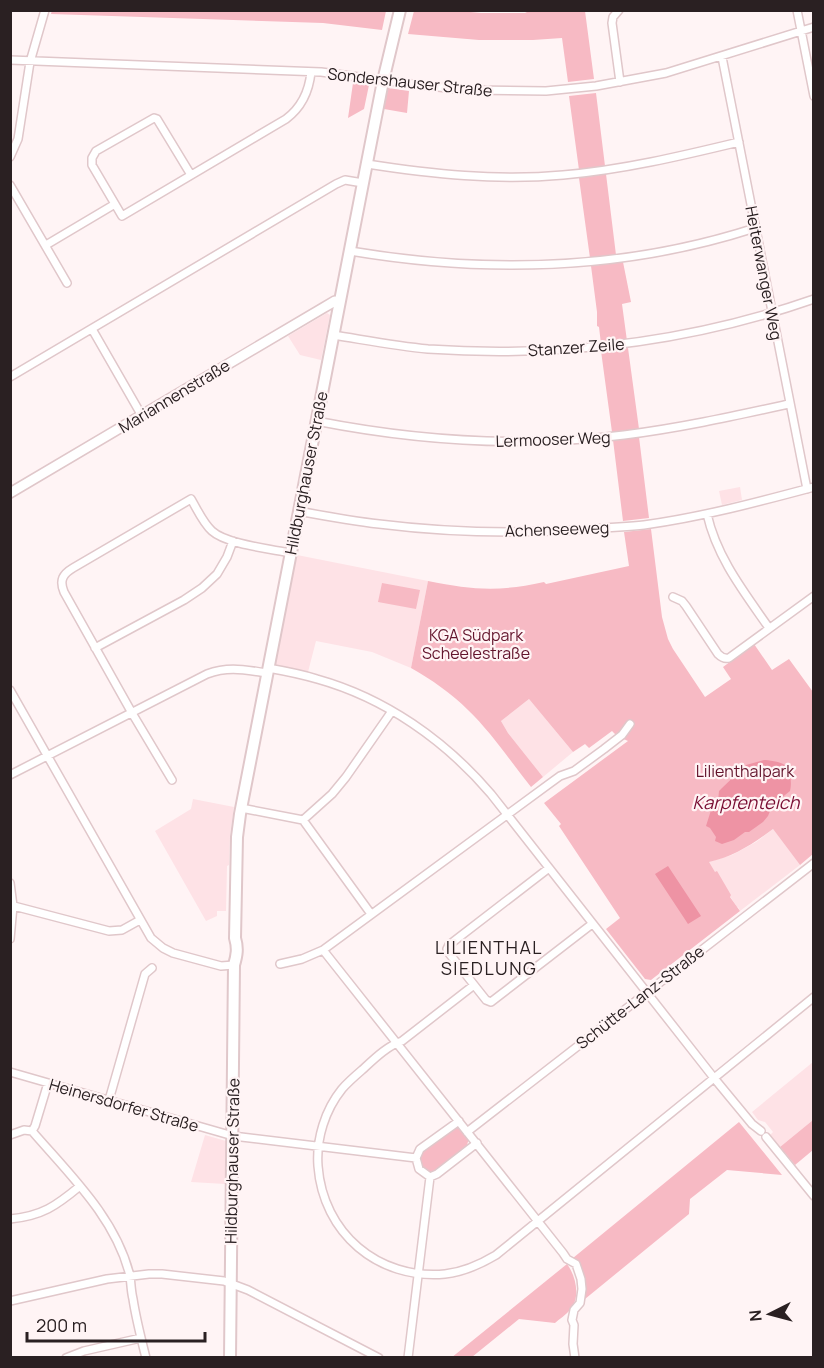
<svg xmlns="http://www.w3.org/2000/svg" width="824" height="1368" viewBox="0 0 824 1368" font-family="Manrope,sans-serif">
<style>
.built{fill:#fee2e6}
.green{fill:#f7bac4}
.water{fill:#ee93a4}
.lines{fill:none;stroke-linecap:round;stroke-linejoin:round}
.minor-casing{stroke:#e0c7ca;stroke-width:10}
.tertiary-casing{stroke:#e0c7ca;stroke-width:12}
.secondary-casing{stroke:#e0c7ca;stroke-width:14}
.minor{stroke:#fff;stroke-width:7}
.tertiary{stroke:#fff;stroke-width:9}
.secondary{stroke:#fff;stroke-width:10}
.labels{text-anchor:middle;stroke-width:4.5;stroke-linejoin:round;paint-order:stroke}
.street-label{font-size:16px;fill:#2a2022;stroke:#fff4f5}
.park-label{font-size:16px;fill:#63142c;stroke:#fff4f5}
.water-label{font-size:18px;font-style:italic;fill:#790d33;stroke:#fff4f5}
.neighbourhood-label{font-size:18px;letter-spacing:1.5px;fill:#2a2022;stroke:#fff4f5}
</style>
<rect width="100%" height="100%" fill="#fff4f5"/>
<path class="built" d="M327 313 330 315 321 360 300 355 288 336Z
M740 487 742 500 722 505 719 491Z
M297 555 428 581 411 668 372 652 316 641 308 672 275 665Z
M529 699 573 752 543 777 508 733 501 721Z
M193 799 234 807 230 835 229 865 227 866 226 911H217V916L206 921 155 831 191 809Z
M773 829 800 865 740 911 738 907H737L708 862 732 855 756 842Z
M813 1062V1120L780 1147 770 1135 773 1132 765 1122 758 1120 752 1112Z
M205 1135 226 1141 225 1184 191 1182Z"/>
<path class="green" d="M52 10H386V11L382 30 323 23 51 14Z
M450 10 481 13H525L531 10 585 11 594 79 568 82 562 38 533 40H479L408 34 414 11Z
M353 83 369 85 364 109 348 118Z
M388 88 409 91 407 113 384 109Z
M596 93 605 166 579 170 569 96Z
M606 174 616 255 590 258 579 178Z
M623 262 631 302 622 304 627 341 601 344 599 327 597 326V312L591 266Z
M628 348 639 429 612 432 601 351Z
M639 437 649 518 623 521 613 440Z
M651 529 662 617 668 639 673 649 705 697 731 679 723 667 754 644 772 670 789 659 813 692V854L800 865 773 829C753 844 733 857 709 862L715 872 717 871 731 895 730 897 740 911 651 980 645 979 606 929 620 918 559 826 561 824 544 803 628 741 617 736 612 731 589 748 585 744 573 752 529 699 501 721 508 733 543 777 531 787C511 762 491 732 468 710 451 693 432 680 411 668L428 581C473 590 499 592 544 582L546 584 629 566 624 532Z
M382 583 420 590 416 609 378 602Z
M813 1120V1150L795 1165 780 1147Z
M739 1122 782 1175 727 1170 690 1199 689 1214 585 1299C586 1285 582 1269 573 1258Z
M450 1129H462L469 1138 466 1149 436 1172C431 1172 427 1172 423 1168 410 1154 440 1137 450 1129Z
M567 1264C576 1276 581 1298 570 1310 566 1315 559 1319 555 1323L519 1319 472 1357 451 1358Z"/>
<path class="water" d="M764 760C768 760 780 762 783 764 791 768 792 783 790 791L780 799 775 808 770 811 768 816 763 822 749 832H745L734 840 722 844 715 841 716 837 710 828 706 826 712 807 718 802 719 791 722 788 746 765Z
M668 866 701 916 688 924 655 874Z"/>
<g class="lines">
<g class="minor-casing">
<path id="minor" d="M619 10 613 17 612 23 620 82
M797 10 814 96
M722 57 807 489
M10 60 321 72 427 86 470 90 546 91 596 86 666 73 814 27
M10 157 18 139 30 62 45 10
M367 164C432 174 497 181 563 175 622 170 681 156 739 142
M191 175 157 119 154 118 96 151 92 158V165L122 216 286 119C302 107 309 92 311 72
M10 185 67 283
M46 245 115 204
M350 251C487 274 622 271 755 228
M92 329 142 416
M333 335C365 340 396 346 428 349 561 358 688 343 814 299
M10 377 336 184 345 180 363 183
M316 421C418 441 521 448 624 435 680 428 734 416 789 404
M298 511C325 516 352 521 379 524 451 533 523 534 594 529 611 527 627 527 644 525 702 517 758 502 814 487
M707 514C717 558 744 592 769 628
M673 597 682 601 686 606 718 654C721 657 725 659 729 658L814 596
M95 648 184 600 202 588 217 574 227 557 233 541
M268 668C285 671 301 674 317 679 385 698 445 740 491 794L714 1078 752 1124 761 1131
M10 690 151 938 163 948 173 953 221 966 234 965
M10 775 207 674C229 666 245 670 267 673
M172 780 132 713 64 592C59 580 63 574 73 568L191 499C197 509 203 523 212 531 226 544 271 549 290 553
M241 808 303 820 371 914
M303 820 332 794 346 777 392 711
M549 868 449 945 447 949 448 952 486 1000 491 1002 592 924
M10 883 13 906 10 939
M10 905 109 931 122 930 140 920
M323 950 563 1253 567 1259 576 1264 581 1279 582 1289 580 1303 574 1310 572 1320 574 1325 573 1344 575 1358
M280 964 302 959 323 950 549 784 560 776 574 771 604 749 622 735 630 724
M474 985 402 1041C387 1046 374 1059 362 1070 355 1076 348 1082 342 1089 325 1110 316 1139 318 1166 323 1233 378 1280 445 1274 463 1272 481 1264 496 1255L814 997
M10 1072 233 1136 416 1158
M109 1100 145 974 152 968
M459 1121 420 1149 416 1158 419 1169 430 1177 437 1174 477 1143
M32 1131C69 1174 116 1218 130 1276 131 1283 131 1291 133 1299 136 1319 141 1338 146 1358
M32 1131 35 1126 48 1083
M467 1132 814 863
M10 1135 24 1130 32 1131
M766 1137 814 1196
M10 1219C42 1216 56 1206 80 1186
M10 1301 107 1279 149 1274H162L224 1281 248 1290 379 1358
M66 1358 84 1351 141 1338
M408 1358 430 1177"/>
</g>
<g class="tertiary-casing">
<path id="tertiary" d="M10 493 323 308 335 301 339 302"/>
</g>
<g class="secondary-casing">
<path id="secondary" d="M230 1358 234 965C237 955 238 948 235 938L237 837 240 814 363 183 383 81 400 10"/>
</g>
<use href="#minor" class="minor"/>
<use href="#tertiary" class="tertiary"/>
<use href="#secondary" class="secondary"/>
</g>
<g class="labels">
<g class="street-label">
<text transform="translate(410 82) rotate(6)" y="6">Sondershauser Straße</text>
<text transform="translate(764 273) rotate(79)" y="6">Heiterwanger Weg</text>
<text transform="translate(576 347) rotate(-4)" y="6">Stanzer Zeile</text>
<text transform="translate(174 396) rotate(-31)" y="6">Mariannenstraße</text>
<text transform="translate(553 439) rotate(-2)" y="6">Lermooser Weg</text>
<text transform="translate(306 473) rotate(-79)" y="6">Hildburghauser Straße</text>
<text transform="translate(557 529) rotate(-2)" y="6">Achenseeweg</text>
<text transform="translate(640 997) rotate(-38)" y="6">Schütte-Lanz-Straße</text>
<text transform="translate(124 1105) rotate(16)" y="6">Heinersdorfer Straße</text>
<text transform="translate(232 1161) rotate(-89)" y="6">Hildburghauser Straße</text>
</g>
<g class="park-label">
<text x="476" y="641">KGA Südpark<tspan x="476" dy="18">Scheelestraße</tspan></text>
<text x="745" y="777">Lilienthalpark</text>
</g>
<g class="water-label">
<text x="746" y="809">Karpfenteich</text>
</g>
<g class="neighbourhood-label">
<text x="489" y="954">LILIENTHAL<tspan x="489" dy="21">SIEDLUNG</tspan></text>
</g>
</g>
<rect width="824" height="1368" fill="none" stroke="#2a2022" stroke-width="24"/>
<g transform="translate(770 1314) rotate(264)" stroke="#fff4f5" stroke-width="4.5" paint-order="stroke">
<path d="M0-4.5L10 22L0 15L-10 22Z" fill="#2a2022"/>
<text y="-9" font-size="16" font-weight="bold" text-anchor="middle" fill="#2a2022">N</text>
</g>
<path d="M27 1332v9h178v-9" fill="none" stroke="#2a2022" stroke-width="3"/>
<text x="36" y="1332" font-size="18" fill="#2a2022" stroke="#fff4f5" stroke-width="4.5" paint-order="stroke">200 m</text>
</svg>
